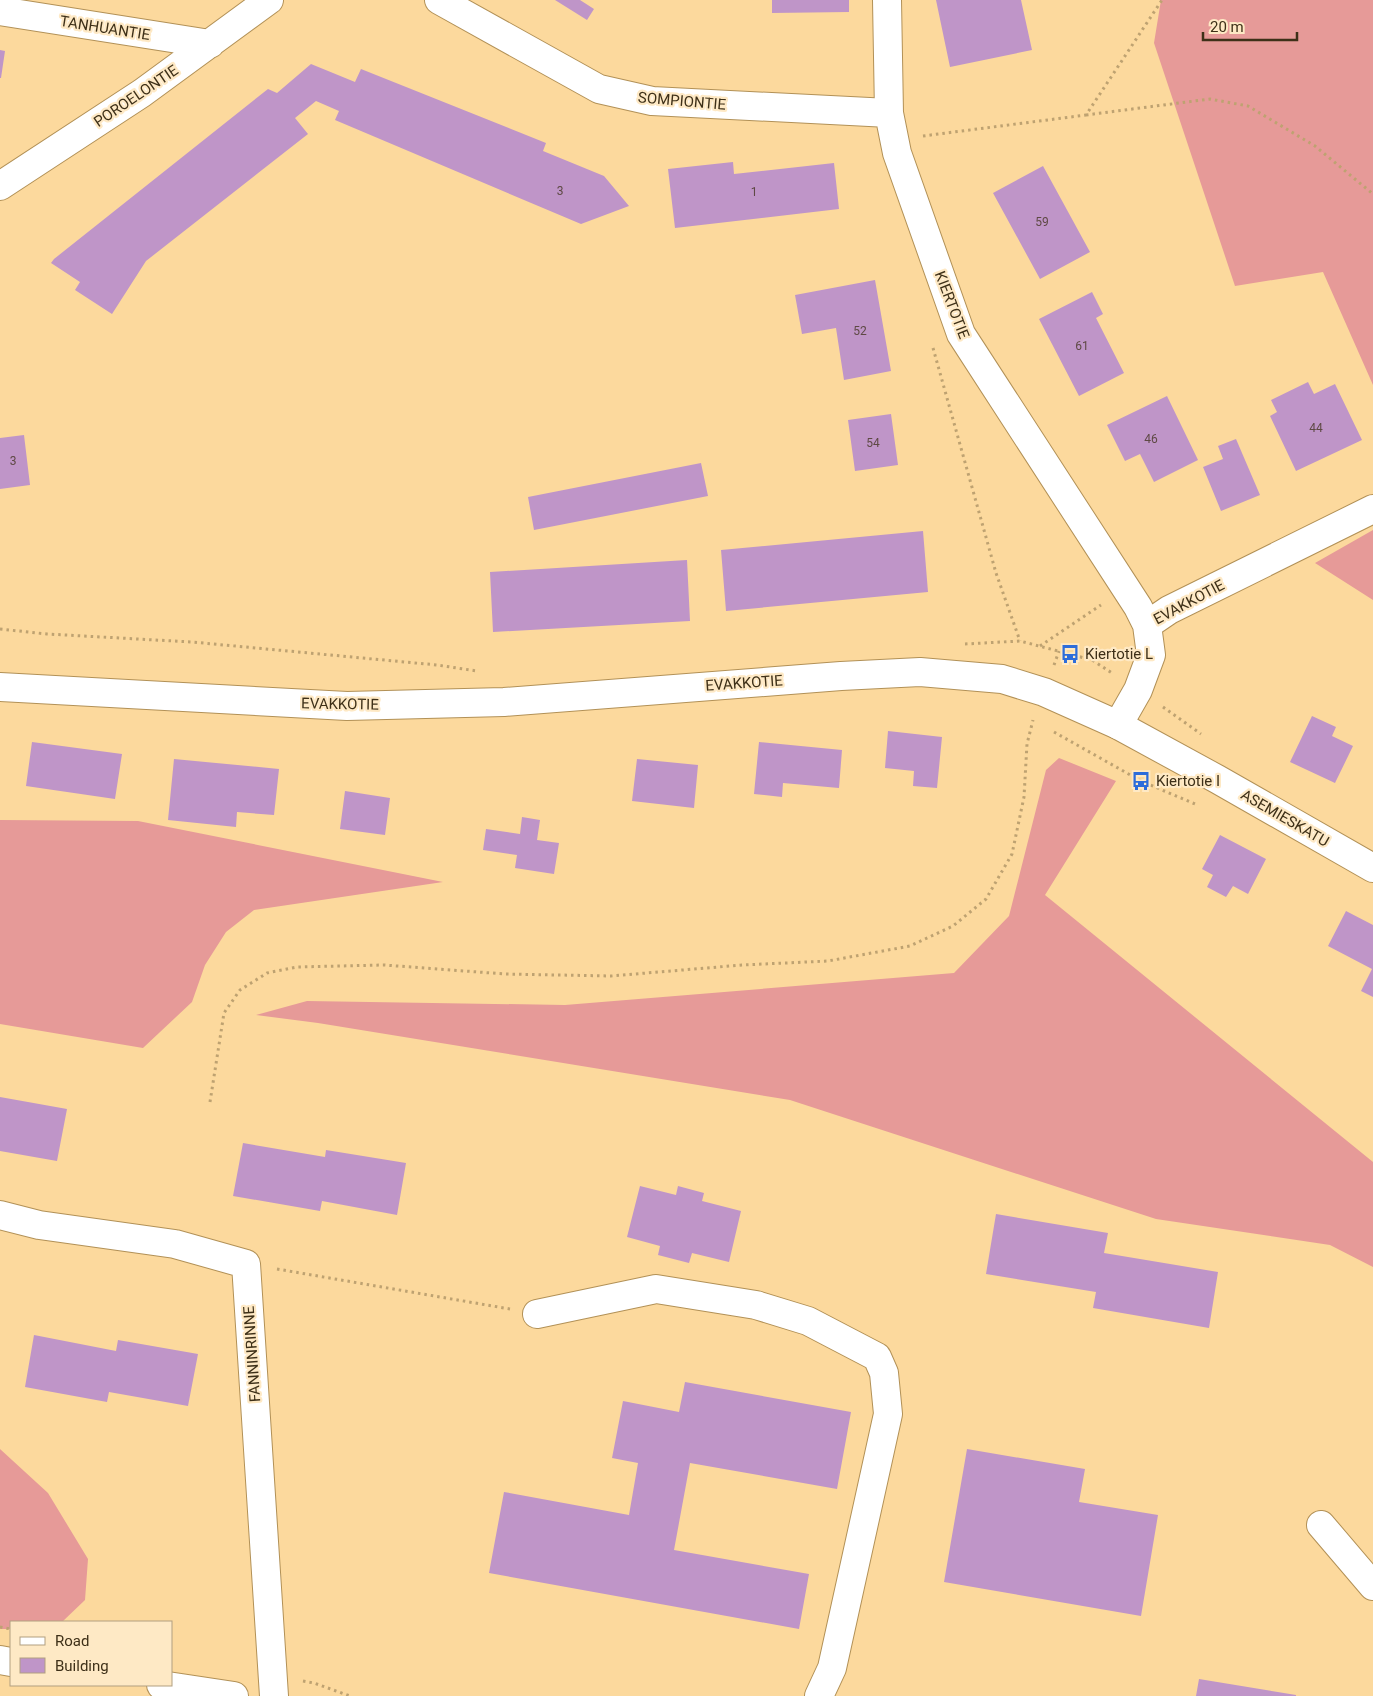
<svg xmlns="http://www.w3.org/2000/svg" width="1373" height="1696" font-family="Roboto,sans-serif">
<style>
.forest{fill:#e69a98}
.building{fill:#bf95c8}
.lines{fill:none;stroke-linecap:round;stroke-linejoin:round}
.minor-casing{stroke:#b29157;stroke-width:30}
.tertiary-casing{stroke:#b29157;stroke-width:30}
.path{stroke:#bea271;stroke-width:3;stroke-dasharray:2.5 4;stroke-linecap:butt}
.minor{stroke:#fff;stroke-width:28}
.tertiary{stroke:#fff;stroke-width:28}
.labels{text-anchor:middle;dominant-baseline:central;stroke-width:4.5;stroke-linejoin:round;paint-order:stroke}
.number-label{font-size:12px;fill:#5e4944}
.street-label{font-size:15px;fill:#3e3018;stroke:#fee9c5}
.poi-label{font-size:15px;fill:#3e3018;stroke:#fee9c5;text-anchor:start}
</style>
<rect width="100%" height="100%" fill="#fcd99d"/>
<path class="forest" d="M1161,0H1373V385L1323,272L1235,286L1154,43Z
M1373,530V600L1315,563Z
M1059,758L1116,781L1045,895L1373,1162V1267L1330,1245L1156,1219L790,1100L318,1023L256,1015L307,1001L565,1005L954,973L1009,916L1046,770Z
M0,820L138,821L443,882L254,910L226,932L205,965L192,1002L143,1048L0,1024Z
M0,1449L48,1493L88,1559L85,1600L62,1622H11V1629H0Z"/>
<path class="building" d="M555,0H580L594,9L587,20Z
M772,0H849V12L772,13Z
M936,0H1021L1032,50L950,67Z
M0,50L5,51L1,78H0Z
M311,64L355,82L361,69L546,143L543,151L604,176L629,206L581,224L335,120L339,111L316,101L295,118L308,134L146,261L112,314L75,290L80,282L51,263L54,259L268,89L277,93Z
M733,162L734,174L834,163L839,209L675,228L668,169Z
M1043,166L1090,252L1040,279L993,193Z
M875,280L891,371L844,380L836,328L802,334L795,295Z
M1092,292L1103,314L1096,318L1124,373L1079,396L1039,319Z
M1308,382L1314,394L1335,384L1362,440L1296,471L1270,416L1277,412L1271,400Z
M1167,396L1198,460L1154,482L1140,454L1125,461L1107,425Z
M891,414L898,465L855,471L848,420Z
M24,435L30,485L0,489V438Z
M1236,439L1260,495L1221,511L1203,467L1223,459L1218,446Z
M701,463L708,496L534,530L528,497Z
M923,531L928,592L726,611L721,550Z
M687,560L690,621L493,632L490,572Z
M1312,716L1336,727L1332,736L1353,746L1335,783L1290,762Z
M888,731L942,737L937,788L913,786L914,771L885,768Z
M32,742L122,754L115,799L26,786Z
M759,742L842,750L839,788L783,783L782,797L754,794Z
M174,759L279,769L274,815L237,812L236,827L168,820Z
M637,759L698,765L694,808L632,801Z
M345,791L390,798L385,835L340,829Z
M522,817L540,820L537,840L559,843L554,874L515,868L517,855L483,850L486,829L520,834Z
M1220,835L1266,859L1248,894L1233,886L1226,897L1207,887L1213,875L1202,869Z
M1346,911L1373,925V997L1361,991L1372,969L1328,946Z
M0,1097L67,1109L57,1161L0,1151Z
M243,1143L325,1157L326,1150L406,1163L397,1215L322,1201L320,1211L233,1196Z
M640,1186L676,1195L678,1186L704,1193L702,1201L741,1211L729,1262L692,1253L689,1263L658,1255L660,1246L627,1237Z
M996,1214L1108,1233L1104,1253L1218,1272L1209,1328L1093,1308L1096,1292L986,1274Z
M34,1335L116,1351L118,1340L198,1354L188,1406L109,1392L107,1402L25,1387Z
M685,1382L851,1412L837,1489L690,1463L674,1550L809,1574L799,1629L489,1573L504,1492L629,1515L638,1463L612,1458L623,1401L679,1412Z
M967,1449L1085,1469L1079,1502L1158,1515L1141,1616L944,1582Z
M1199,1679L1296,1695V1696H1196Z"/>
<g class="lines">
<g class="minor-casing">
<path id="minor" d="M439,0L599,89L652,101L889,113
M887,0L889,113L897,153L961,334L1138,607L1147,625
M0,11L210,44
M0,186L142,93L269,0
M1118,725L1138,690L1151,655L1147,625L1169,610L1373,509
M0,1215L39,1225L175,1244L246,1264L274,1696
M537,1314L656,1289L756,1305L808,1321L877,1357L884,1373L888,1414L832,1668L819,1696
M1321,1525L1373,1586
M0,1660L11,1662
M161,1685L234,1696"/>
</g>
<g class="tertiary-casing">
<path id="tertiary" d="M0,687L347,706L504,702L841,676L920,672L1002,679L1044,692L1118,725L1217,779L1373,868"/>
</g>
<path class="path" d="M1086,115L1210,99L1248,106L1315,146L1373,194
M923,136L1086,115L1162,0
M933,348L996,573L1020,641
M0,629L47,634L192,642L437,665L477,671
M965,644L1020,641L1092,660L1112,673
M1040,646L1101,605
M1054,665L1059,651
M1163,707L1201,734
M1054,732L1141,781L1195,804
M210,1102L224,1013L240,990L267,973L297,967L384,965L505,974L611,976L742,965L828,961L910,946L953,926L986,899L1012,854L1024,797L1027,744L1033,720
M277,1269L510,1309
M0,1627L11,1629
M303,1681L314,1683L350,1696"/>
<use href="#minor" class="minor"/>
<use href="#tertiary" class="tertiary"/>
</g>
<defs>
<g id="bus-bare" transform="scale(1.5)"><path d="M-5-6H5V4H4V6H2V4H-2V6H-4V4H-5ZM-3.5-4V0h7V-4ZM-3.5 1.2v1.5H-2V1.2ZM2 1.2v1.5H3.5V1.2Z" fill="#2d6dda" stroke="#fee9c5" stroke-width="2.5" paint-order="stroke"/></g>
</defs>
<g fill-rule="evenodd">
<use href="#bus-bare" x="1070" y="654"/>
<use href="#bus-bare" x="1141" y="781"/>
</g>
<g class="labels">
<g class="number-label">
<text x="560" y="191">3</text>
<text x="754" y="192">1</text>
<text x="1042" y="222">59</text>
<text x="860" y="331">52</text>
<text x="1082" y="346">61</text>
<text x="1316" y="428">44</text>
<text x="1151" y="439">46</text>
<text x="873" y="443">54</text>
<text x="13" y="461">3</text>
</g>
<g class="street-label">
<text transform="translate(105 28) rotate(9)">TANHUANTIE</text>
<text transform="translate(136 96) rotate(-34)">POROELONTIE</text>
<text transform="translate(682 101) rotate(5)">SOMPIONTIE</text>
<text transform="translate(952 305) rotate(69)">KIERTOTIE</text>
<text transform="translate(1189 602) rotate(-28)">EVAKKOTIE</text>
<text transform="translate(744 683) rotate(-4)">EVAKKOTIE</text>
<text transform="translate(340 704) rotate(1)">EVAKKOTIE</text>
<text transform="translate(1285 818) rotate(30)">ASEMIESKATU</text>
<text transform="translate(252 1354) rotate(-94)">FANNINRINNE</text>
</g>
<g class="poi-label">
<text x="1085" y="654">Kiertotie L</text>
<text x="1156" y="781">Kiertotie I</text>
</g>
</g>
<rect x="10" y="1621" width="162" height="65" fill="#fee9c5" stroke="#b19f80"/>
<rect x="20" y="1637" width="25" height="8" fill="#ffffff" stroke="#b19f80"/>
<text x="55" y="1646" font-size="15" fill="#3e3018">Road</text>
<rect x="20" y="1658" width="25" height="15" fill="#bf95c8" stroke="#b19f80"/>
<text x="55" y="1671" font-size="15" fill="#3e3018">Building</text>
<path d="M1203 32v8h94v-8" fill="none" stroke="#3e3018" stroke-width="2.5"/>
<text x="1210" y="32" font-size="15" fill="#3e3018" stroke="#fee9c5" stroke-width="4" paint-order="stroke">20 m</text>
</svg>
